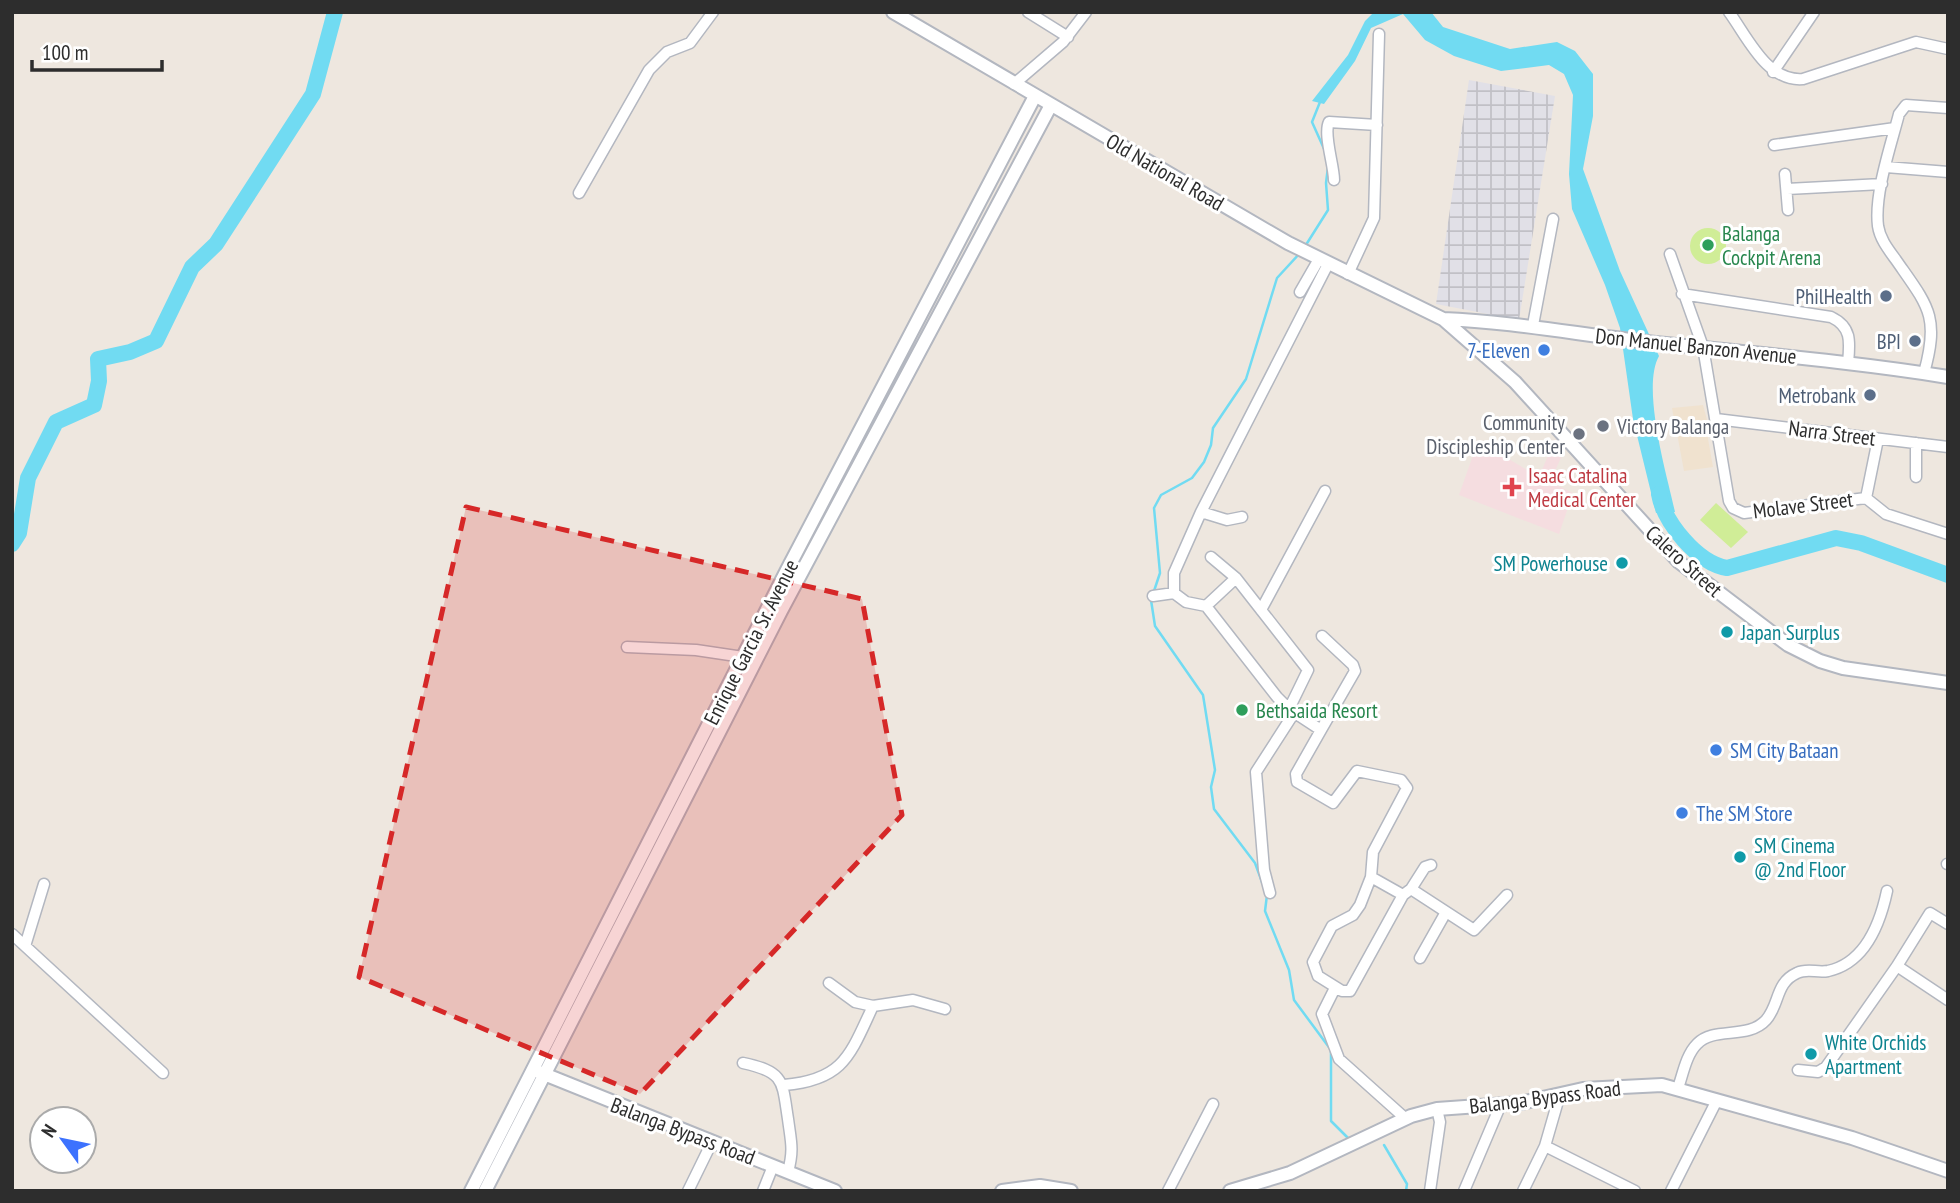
<svg xmlns="http://www.w3.org/2000/svg" width="1960" height="1203" font-family="'PT Sans Narrow',sans-serif">
<style>
.industrial{fill:url(#industrial-grid)}
.education{fill:#f0e2cf}
.medical{fill:#f5dde0}
.pitch{fill:#d0ed97}
.water{fill:#71dbf2}
.lines{fill:none;stroke-linecap:round;stroke-linejoin:round}
.stream{stroke:#71dbf2;stroke-width:2.5}
.river{stroke:#71dbf2;stroke-width:16}
.street-casing{stroke:#b3b7c0;stroke-width:13}
.secondary-casing{stroke:#b3b7c0;stroke-width:16}
.street{stroke:#fff;stroke-width:10}
.secondary{stroke:#fff;stroke-width:12}
.marked{fill:#d62828;fill-opacity:0.2;stroke:#d62828;stroke-width:5;stroke-dasharray:14 9;stroke-linejoin:round}
.leisure-dot{fill:#2e9e5b;stroke:#fff;stroke-width:2.5}
.service-dot{fill:#5c6f8a;stroke:#fff;stroke-width:2.5}
.shop-dot{fill:#3f7fe0;stroke:#fff;stroke-width:2.5}
.worship-dot{fill:#6b7280;stroke:#fff;stroke-width:2.5}
.health-dot{fill:#e0444e;stroke:#fff;stroke-width:2.5}
.culture-dot{fill:#0f9aa8;stroke:#fff;stroke-width:2.5}
.labels{text-anchor:middle;dominant-baseline:central;stroke-width:6;stroke-linejoin:round;paint-order:stroke}
.street-label{font-size:21px;fill:#2d2d2d;stroke:#fff}
.leisure-label{font-size:21px;fill:#27864d;stroke:#fff;text-anchor:start}
.service-label{font-size:21px;fill:#4e5e75;stroke:#fff;text-anchor:end}
.shop-label{font-size:21px;fill:#366cbe;stroke:#fff;text-anchor:start}
.worship-label{font-size:21px;fill:#5b616d;stroke:#fff;text-anchor:end}
.health-label{font-size:21px;fill:#be3a42;stroke:#fff;text-anchor:start}
.culture-label{font-size:21px;fill:#0d838f;stroke:#fff;text-anchor:start}
</style>
<defs>
<pattern id="industrial-grid" width="8" height="8" patternUnits="userSpaceOnUse" patternTransform="scale(1.75)"><rect width="8" height="8" fill="#e1e0e7"/><path d="M0 4h8M4 0v8" fill="none" stroke="#c1c0c6"/></pattern>
</defs>
<rect width="100%" height="100%" fill="#eee7df"/>
<path class="industrial" d="M1469,80L1555,96L1519,320L1436,304Z"/>
<path class="education" d="M1703,405L1707,420L1675,425L1672,408Z
M1696,425L1699,435L1707,433L1713,467L1684,471L1676,428Z"/>
<path class="medical" d="M1555,439L1564,451L1550,482L1573,493L1559,534L1459,495L1478,441L1539,477Z"/>
<path class="pitch" d="M1690 246a18 18 0 1 1 36 0a18 18 0 1 1-36 0Z
M1716,503L1748,532L1731,548L1700,520Z"/>
<path class="water" d="M1374,12H1431L1443,27L1510,49L1557,42L1575,51L1593,74V116L1583,169L1620,271L1659,356C1641,388 1667,475 1675,512L1656,513L1633,419L1620,328L1605,285L1572,209L1569,174L1573,95L1564,74L1549,65L1501,71L1454,56L1425,40L1403,14L1371,28L1355,61L1324,104L1312,101L1348,55L1365,21Z"/>
<g class="lines">
<path class="stream" d="M1320,102L1312,122L1325,151
M1304,248L1328,210L1326,183L1328,167
M1153,594L1160,573L1154,508L1161,495L1192,478L1204,462L1211,445L1213,428L1246,379L1277,278L1300,253
M1151,600L1155,626L1203,695L1215,770L1211,787L1214,809L1255,863L1262,882
M1267,895L1265,911L1289,970L1294,1000L1331,1050V1121L1349,1139
M1384,1145L1407,1184L1406,1191"/>
<path class="river" d="M1659,494C1664,522 1697,563 1727,568L1836,538L1861,543L1948,575
M12,544L19,533L28,478L56,422L94,405L99,381L98,359L130,352L156,341L192,267L216,244L313,94L335,12"/>
<g class="street-casing">
<path id="street" d="M1028,12L1068,37
M1729,12C1748,38 1767,82 1803,79L1916,42L1948,49
M1773,72L1814,12
M1014,84L1063,42L1086,12
M1774,145L1895,128
M1886,167L1948,172
M1785,174L1788,210
M1334,180C1334,165 1323,134 1329,122L1377,125
M1787,189L1882,184
M579,193L649,70L667,52L690,43L713,12
M1670,254L1703,347L1729,501L1733,508L1744,513L1866,498
M1348,274L1374,218L1379,34
M1300,292L1319,259
M1682,294L1831,317C1852,327 1850,342 1848,363
M1533,325L1553,219
M1924,373C1940,316 1928,306 1896,260C1888,249 1880,239 1878,226C1874,194 1891,145 1899,114L1906,105L1948,108
M1716,419L1948,447
M1916,443V477
M1866,498L1886,514L1948,534
M1866,498L1878,439
M1201,512L1227,520L1242,517
M1211,557L1236,578L1308,670L1289,709
M1153,596L1174,593
M1206,606L1277,697L1289,709L1321,730L1296,774L1297,782L1333,803L1357,771L1401,780L1407,788L1373,852L1371,877L1360,905L1353,915L1332,926L1313,962L1318,976L1342,991H1350L1403,895L1411,889L1474,930L1507,895
M1206,606L1186,602L1174,593V573L1201,512L1328,264
M1206,606L1236,578
M1261,610L1325,491
M627,647L696,650L743,657
M1321,730L1355,671L1353,665L1322,636
M1947,864H1948
M1371,877L1403,895
M1411,889L1425,867L1431,865
M1270,893L1264,870L1256,772L1294,713
M12,934L163,1073
M25,946L44,884
M1420,958L1446,912
M1897,966L1948,1000
M1335,988L1322,1014L1339,1059L1406,1119
M873,1006L913,1000L945,1009
M743,1063C785,1072 782,1081 788,1119C791,1142 794,1149 788,1172
M1798,1070L1818,1072L1826,1067L1897,966L1930,913L1948,924
M784,1085C844,1080 850,1055 873,1006L855,1002L829,983
M1678,1088C1683,1074 1686,1055 1697,1044C1714,1026 1748,1040 1766,1020C1780,1004 1775,983 1797,973C1807,968 1817,973 1828,971C1865,963 1880,924 1887,891
M1545,1146L1635,1191
M688,1191L712,1142
M763,1191L773,1166
M1168,1191L1213,1104
M1430,1191L1440,1122L1437,1109
M1464,1191L1501,1104
M1523,1191L1545,1146L1560,1094
M1671,1191L1716,1102"/>
</g>
<g class="secondary-casing">
<path id="secondary" d="M893,12L1288,243L1443,319L1515,382L1679,562L1788,645L1820,661L1843,668L1948,683
M1443,319C1519,322 1591,337 1666,344C1760,354 1854,362 1948,377
M539,1072L835,1191
M471,1191L787,570L1035,96
M485,1191L781,611L1051,105
M1002,1191L1040,1186L1071,1191
M1230,1191L1290,1173L1411,1116L1437,1109L1521,1103L1583,1089L1662,1085L1852,1138L1948,1171"/>
</g>
<use href="#street" class="street"/>
<use href="#secondary" class="secondary"/>
</g>
<path class="marked" d="M466,507L862,599L902,815L640,1094L359,977Z"/>
<g class="leisure-dot">
<circle cx="1708" cy="245" r="7"/>
<circle cx="1242" cy="710" r="7"/>
</g>
<g class="service-dot">
<circle cx="1886" cy="296" r="7"/>
<circle cx="1915" cy="341" r="7"/>
<circle cx="1870" cy="395" r="7"/>
</g>
<g class="shop-dot">
<circle cx="1544" cy="350" r="7"/>
<circle cx="1716" cy="750" r="7"/>
<circle cx="1682" cy="813" r="7"/>
</g>
<g class="worship-dot">
<circle cx="1603" cy="426" r="7"/>
<circle cx="1579" cy="434" r="7"/>
</g>
<path class="health-dot" d="M1508.5 476.5h7v7h7v7h-7v7h-7v-7h-7v-7h7z"/>
<g class="culture-dot">
<circle cx="1622" cy="563" r="7"/>
<circle cx="1727" cy="632" r="7"/>
<circle cx="1740" cy="857" r="7"/>
<circle cx="1811" cy="1054" r="7"/>
</g>
<g class="labels">
<g class="street-label">
<text transform="translate(1165 172) rotate(30)">Old National Road</text>
<text transform="translate(1696 346) rotate(6)">Don Manuel Banzon Avenue</text>
<text transform="translate(1832 433) rotate(7)">Narra Street</text>
<text transform="translate(1803 505) rotate(-7)">Molave Street</text>
<text transform="translate(1684 561) rotate(42)">Calero Street</text>
<text transform="translate(751 642) rotate(-63)">Enrique Garcia Sr. Avenue</text>
<text transform="translate(1545 1097) rotate(-7)">Balanga Bypass Road</text>
<text transform="translate(683 1131) rotate(21)">Balanga Bypass Road</text>
</g>
<g class="leisure-label">
<text x="1722" y="233">Balanga<tspan x="1722" dy="24">Cockpit Arena</tspan></text>
<text x="1256" y="710">Bethsaida Resort</text>
</g>
<g class="service-label">
<text x="1872" y="296">PhilHealth</text>
<text x="1901" y="341">BPI</text>
<text x="1856" y="395">Metrobank</text>
</g>
<g class="shop-label">
<text x="1530" y="350" text-anchor="end">7-Eleven</text>
<text x="1730" y="750">SM City Bataan</text>
<text x="1696" y="813">The SM Store</text>
</g>
<g class="worship-label">
<text x="1565" y="422">Community<tspan x="1565" dy="24">Discipleship Center</tspan></text>
<text x="1617" y="426" text-anchor="start">Victory Balanga</text>
</g>
<g class="health-label">
<text x="1528" y="475">Isaac Catalina<tspan x="1528" dy="24">Medical Center</tspan></text>
</g>
<g class="culture-label">
<text x="1608" y="563" text-anchor="end">SM Powerhouse</text>
<text x="1741" y="632">Japan Surplus</text>
<text x="1754" y="845">SM Cinema<tspan x="1754" dy="24">@ 2nd Floor</tspan></text>
<text x="1825" y="1042">White Orchids<tspan x="1825" dy="24">Apartment</tspan></text>
</g>
</g>
<rect width="1960" height="1203" fill="none" stroke="#2d2d2d" stroke-width="28"/>
<g transform="translate(63 1140) rotate(303)"><circle r="33" fill="#ffffff" stroke="#ababab" stroke-width="2"/>
<path d="M0-5L12 26L0 18L-12 26Z" fill="#3d72fe"/>
<text y="-10" font-size="19" font-weight="bold" text-anchor="middle" fill="#2d2d2d">N</text>
</g>
<path d="M32 60v10h130v-10" fill="none" stroke="#2d2d2d" stroke-width="3.5"/>
<text x="42" y="60" font-size="21" fill="#2d2d2d" stroke="#ffffff" stroke-width="5" paint-order="stroke">100 m</text>
</svg>
